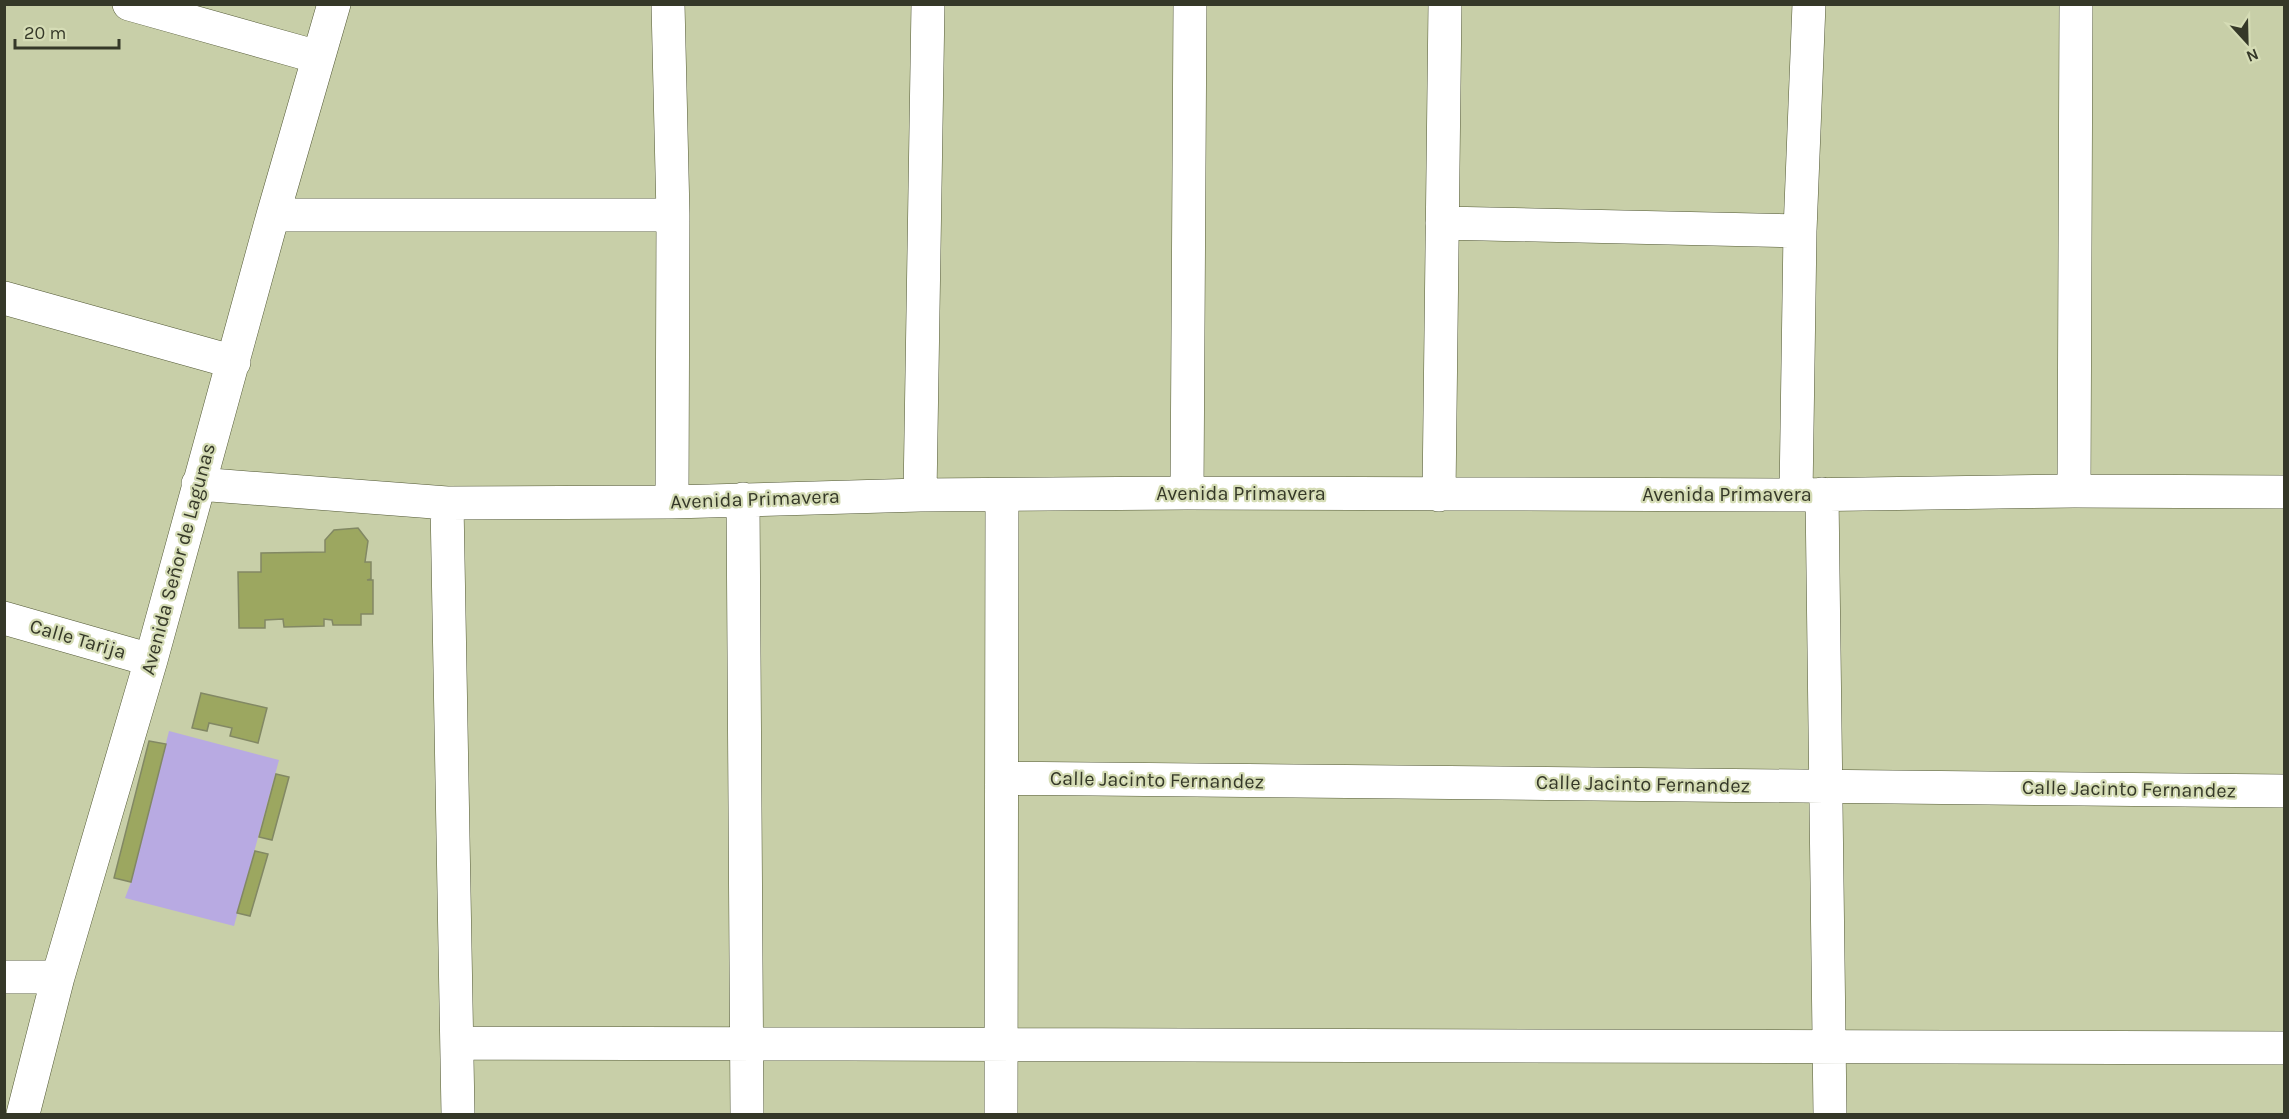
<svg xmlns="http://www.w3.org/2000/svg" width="2289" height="1119" font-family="Karla,sans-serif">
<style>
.green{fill:#b8aae2}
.building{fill:#9ca760;stroke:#828864;stroke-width:1.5}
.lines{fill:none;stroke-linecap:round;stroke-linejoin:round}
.minor-casing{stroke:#525835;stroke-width:34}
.minor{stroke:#fff;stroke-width:33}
.labels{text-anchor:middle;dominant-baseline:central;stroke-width:4.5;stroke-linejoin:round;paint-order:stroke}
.street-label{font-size:20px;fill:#353828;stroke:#d5dcb5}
</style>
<rect width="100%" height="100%" fill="#c8cfa8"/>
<path class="green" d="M169,731L279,760L234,926L125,898L131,882Z"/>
<path class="building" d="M358,528L368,541L365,562H371V579L367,580H373V614H361V625H333L332,620L324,619V626L284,627L283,619L265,620V628H239L238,572H261V553L325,552V540L334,530Z
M201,693L267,708L258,743L230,736L232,728L209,723L207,731L192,728Z
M149,741L166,744L131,882L114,878Z
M276,774L289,777L272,840L259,837Z
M255,851L268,854L250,916L237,913Z"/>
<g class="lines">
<g class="minor-casing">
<path id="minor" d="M129,4L318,57
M668,4L673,215L672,502
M273,215H673
M1442,223L1800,231
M4,298L234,362
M198,484L447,503L672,502L920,495L1187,493L1796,495L2074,491L2284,492
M2074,491L2076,4
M1187,493L1190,4
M1822,494L1830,1114
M920,495L928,4
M1439,495L1445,4
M1796,495L1800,231L1809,4
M743,499L747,1114
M447,503L458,1114
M4,618L151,660
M1002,778L2284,791
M4,977H58
M457,1043L2284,1048
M23,1114L58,977L151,660L273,215L334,4
M1001,1114L1002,495"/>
</g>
<use href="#minor" class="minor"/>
</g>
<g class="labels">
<g class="street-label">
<text x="1241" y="493">Avenida Primavera</text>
<text x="1727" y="494">Avenida Primavera</text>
<text transform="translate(755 499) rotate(-2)">Avenida Primavera</text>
<text transform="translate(178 559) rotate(-75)">Avenida Señor de Lagunas</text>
<text transform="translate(78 639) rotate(16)">Calle Tarija</text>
<text transform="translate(1157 780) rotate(1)">Calle Jacinto Fernandez</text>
<text transform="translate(1643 784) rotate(1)">Calle Jacinto Fernandez</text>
<text transform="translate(2129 789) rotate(1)">Calle Jacinto Fernandez</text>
</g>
</g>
<rect width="2289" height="1119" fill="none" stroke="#353828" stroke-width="12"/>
<g transform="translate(2247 42) rotate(158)" stroke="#d5dcb5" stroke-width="4.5" paint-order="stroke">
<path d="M0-4.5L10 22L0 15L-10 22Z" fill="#353828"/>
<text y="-9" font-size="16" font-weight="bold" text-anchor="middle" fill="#353828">N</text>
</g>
<path d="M15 39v9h104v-9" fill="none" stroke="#353828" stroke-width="3"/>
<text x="24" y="39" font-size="18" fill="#353828" stroke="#d5dcb5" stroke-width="4.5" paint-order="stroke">20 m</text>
</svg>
